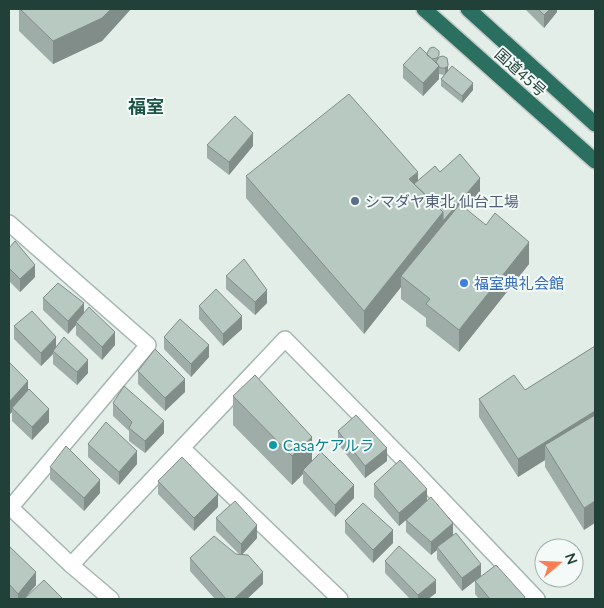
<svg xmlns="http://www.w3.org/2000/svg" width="604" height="608" font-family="Lato,'Noto Sans JP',sans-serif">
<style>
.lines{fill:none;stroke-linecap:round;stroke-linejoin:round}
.street-casing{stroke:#a5b6b0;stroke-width:18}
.highway-casing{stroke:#c1cac7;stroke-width:18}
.street{stroke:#fff;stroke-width:15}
.highway{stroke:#2b6f61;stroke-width:15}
.wall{fill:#9eada7}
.shaded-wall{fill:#818d88}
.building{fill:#b8c9c2;stroke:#818d88}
.service-dot{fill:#5c6f8a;stroke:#f4faf7;stroke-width:2}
.shop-dot{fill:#3f7fe0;stroke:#f4faf7;stroke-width:2}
.culture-dot{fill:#0f9aa8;stroke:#f4faf7;stroke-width:2}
.labels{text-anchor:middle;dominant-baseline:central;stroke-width:4;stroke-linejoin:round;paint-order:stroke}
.street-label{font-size:15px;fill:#214038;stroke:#f4faf7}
.service-label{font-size:15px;fill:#4e5e75;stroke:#f4faf7;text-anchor:start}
.shop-label{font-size:15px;fill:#366cbe;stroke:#f4faf7;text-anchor:start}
.culture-label{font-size:15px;fill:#0d838f;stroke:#f4faf7;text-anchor:start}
.quarter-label{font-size:18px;font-weight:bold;fill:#1c5447;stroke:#f4faf7}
</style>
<rect width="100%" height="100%" fill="#e3eee9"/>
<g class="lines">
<g class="street-casing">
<path id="street" d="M9,223L148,345L10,508
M182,448L340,599
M9,506L71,565L111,599
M71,565L285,339L409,465L537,599"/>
</g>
<g class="highway-casing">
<path id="highway" d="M424,9L595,161
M468,9L595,124"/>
</g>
<use href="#street" class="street"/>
<use href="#highway" class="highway"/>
</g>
<path class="wall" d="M19,9H131L102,41L53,64L19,31Z
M525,9H557V12L544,28Z
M427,54L439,57L448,70L473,90L462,103L441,86V79L444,75L439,74V79L423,96L403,78V65Z
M207,145L253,146L229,175L207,158Z
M440,172L480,191L465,208L529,264L459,352L426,326V318L401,299V287L364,334L246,198V176L418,181Z
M9,248L35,277L20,292L9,281Z
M226,276L267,303L255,315L226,289Z
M43,298L84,313L115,345L102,360L76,335V325L68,334L43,310Z
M199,306L242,329L223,346L199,319Z
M14,326L56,347L88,373L77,385L53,364V354L41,366L14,339Z
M164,337L209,357L191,377L164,349Z
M595,346L584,530L545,467V460L518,477L479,417V399L525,390Z
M9,365L28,390L49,422L32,440L12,421V412L10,414L9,412Z
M138,371L185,392L165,411L138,384Z
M233,396L312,461L354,498L335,517L303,483V474L292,485L233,425Z
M113,403L164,433L145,453L129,441V431L113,416Z
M338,431L387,461L365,478L338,444Z
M88,444L137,464L119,485L88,457Z
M50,467L100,493L84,511L50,479Z
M158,481L218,507L194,531L158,494Z
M374,484L427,501L453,535L481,576L462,591L437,559V550L431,555L406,532V520L399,526L374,497Z
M216,518L257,538L242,554L263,584L247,599H215L190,571V558L239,554L216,531Z
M345,521L393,543L373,563L345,533Z
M9,549L36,585L24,599H63H11L9,596Z
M385,561L436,593L428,599H410L385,573Z
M475,581L525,599H479L475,594Z"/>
<path class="shaded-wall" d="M111,9H131L102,41L53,64V41Z
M550,9H557V12L544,28V15Z
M448,64V70L445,75V68Z
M439,66V79L423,96V83Z
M473,83V90L462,103V96Z
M253,133V146L229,175V162Z
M418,172V195L409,179Z
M480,178V191L443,234L401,276V287L364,334V311L443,212Z
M529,242V264L459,352V330Z
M35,265V277L20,292V279Z
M267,290V303L255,315V302Z
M84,303V316L76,322V325L68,334V321Z
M242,316V329L223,346V334Z
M115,332V345L102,360V347Z
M56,337V350L53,351V354L41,366V353Z
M209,345V357L191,377V364Z
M88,360V373L77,385V372Z
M185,379V392L165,411V398Z
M28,381V394L12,408V412L10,414V401Z
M49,409V422L32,440V427Z
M595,411V429L545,445V460L518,477V459Z
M164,421V433L145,453V441Z
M312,437V465L303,470V474L292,485V456Z
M387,448V461L365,478V466Z
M137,451V464L119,485V472Z
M100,480V493L84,511V498Z
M354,485V498L335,517V505Z
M427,489V502L399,526V513Z
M218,494V507L194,531V518Z
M595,501V523L584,530V508Z
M453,523V535L437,547V550L431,555V542Z
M257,525V538L241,556V544Z
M393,530V543L373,563V550Z
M481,564V576L462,591V578Z
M36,572V585L24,599H18V594Z
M263,572V584L247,599H234Z
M436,580V593L428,599H418V595Z"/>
<path class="building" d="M20,9H111L102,18L53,41Z
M538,9H550L544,15Z
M420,47L439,66L423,83L403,65Z
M434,47L439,51V55L437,58L432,59L427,55V53L430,48Z
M443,56L447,58L448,64V66L445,68H441L439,67V66L436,62L439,57Z
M452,66L473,83L462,96L441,79Z
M349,94L418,172L409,179L443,212L364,311L246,176Z
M235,116L253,133L229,162L207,145Z
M460,154L480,178L443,221V212L414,184L435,166L440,172Z
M460,204L486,225L495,213L529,242L459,330L426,304L430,299L401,276Z
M15,241L35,265L20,279L9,268V248Z
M244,259L267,290L255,302L226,276Z
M58,283L84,303L68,321L43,298Z
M216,289L242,316L223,334L199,306Z
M89,307L115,332L102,347L76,322Z
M32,311L56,337L41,353L14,326Z
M180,319L209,345L191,364L164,337Z
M64,337L88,360L77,372L53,351Z
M595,346V411L518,459L479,399L514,375L525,390Z
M155,349L185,379L165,398L138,371Z
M10,363L28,381L10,401L9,400V365Z
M255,375L312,437L292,456L233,396Z
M124,386L164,421L145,441L129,428L132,422L113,403Z
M29,389L49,409L32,427L12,408Z
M356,415L387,448L365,466L338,431Z
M595,415V501L584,508L545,445Z
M106,422L137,451L119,472L88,444Z
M66,446L100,480L84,498L50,467Z
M321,452L354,485L335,505L303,470Z
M182,457L218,494L194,518L158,481Z
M400,460L427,489L399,513L374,484Z
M431,497L453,523L431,542L406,520Z
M235,501L257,525L241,544L216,518Z
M363,503L393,530L373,550L345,521Z
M456,533L481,564L462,578L437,547Z
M214,536L236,554L248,555L263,572L234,599H226L190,558Z
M399,546L436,580L418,595L385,561Z
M10,547L36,572L18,594L9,584V549Z
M496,565L525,597L523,599H490L475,581Z
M44,580L63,599H24Z"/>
<circle class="service-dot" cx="355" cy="201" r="5"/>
<circle class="shop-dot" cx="464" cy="283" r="5"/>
<circle class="culture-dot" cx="273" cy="445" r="5"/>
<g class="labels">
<g class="street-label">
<text transform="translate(521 72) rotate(42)">国道45号</text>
</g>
<g class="service-label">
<text x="365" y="201">シマダヤ東北 仙台工場</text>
</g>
<g class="shop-label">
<text x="474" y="283">福室典礼会館</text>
</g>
<g class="culture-label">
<text x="283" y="445">Casaケアルラ</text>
</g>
<g class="quarter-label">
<text x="146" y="106">福室</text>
</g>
</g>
<rect width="604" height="608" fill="none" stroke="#214038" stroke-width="20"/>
<g transform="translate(559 563) rotate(71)"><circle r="24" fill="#f4faf7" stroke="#a0b0ab"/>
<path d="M0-4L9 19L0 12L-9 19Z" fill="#fb7e54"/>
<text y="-8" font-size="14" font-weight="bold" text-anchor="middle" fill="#214038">N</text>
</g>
</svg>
